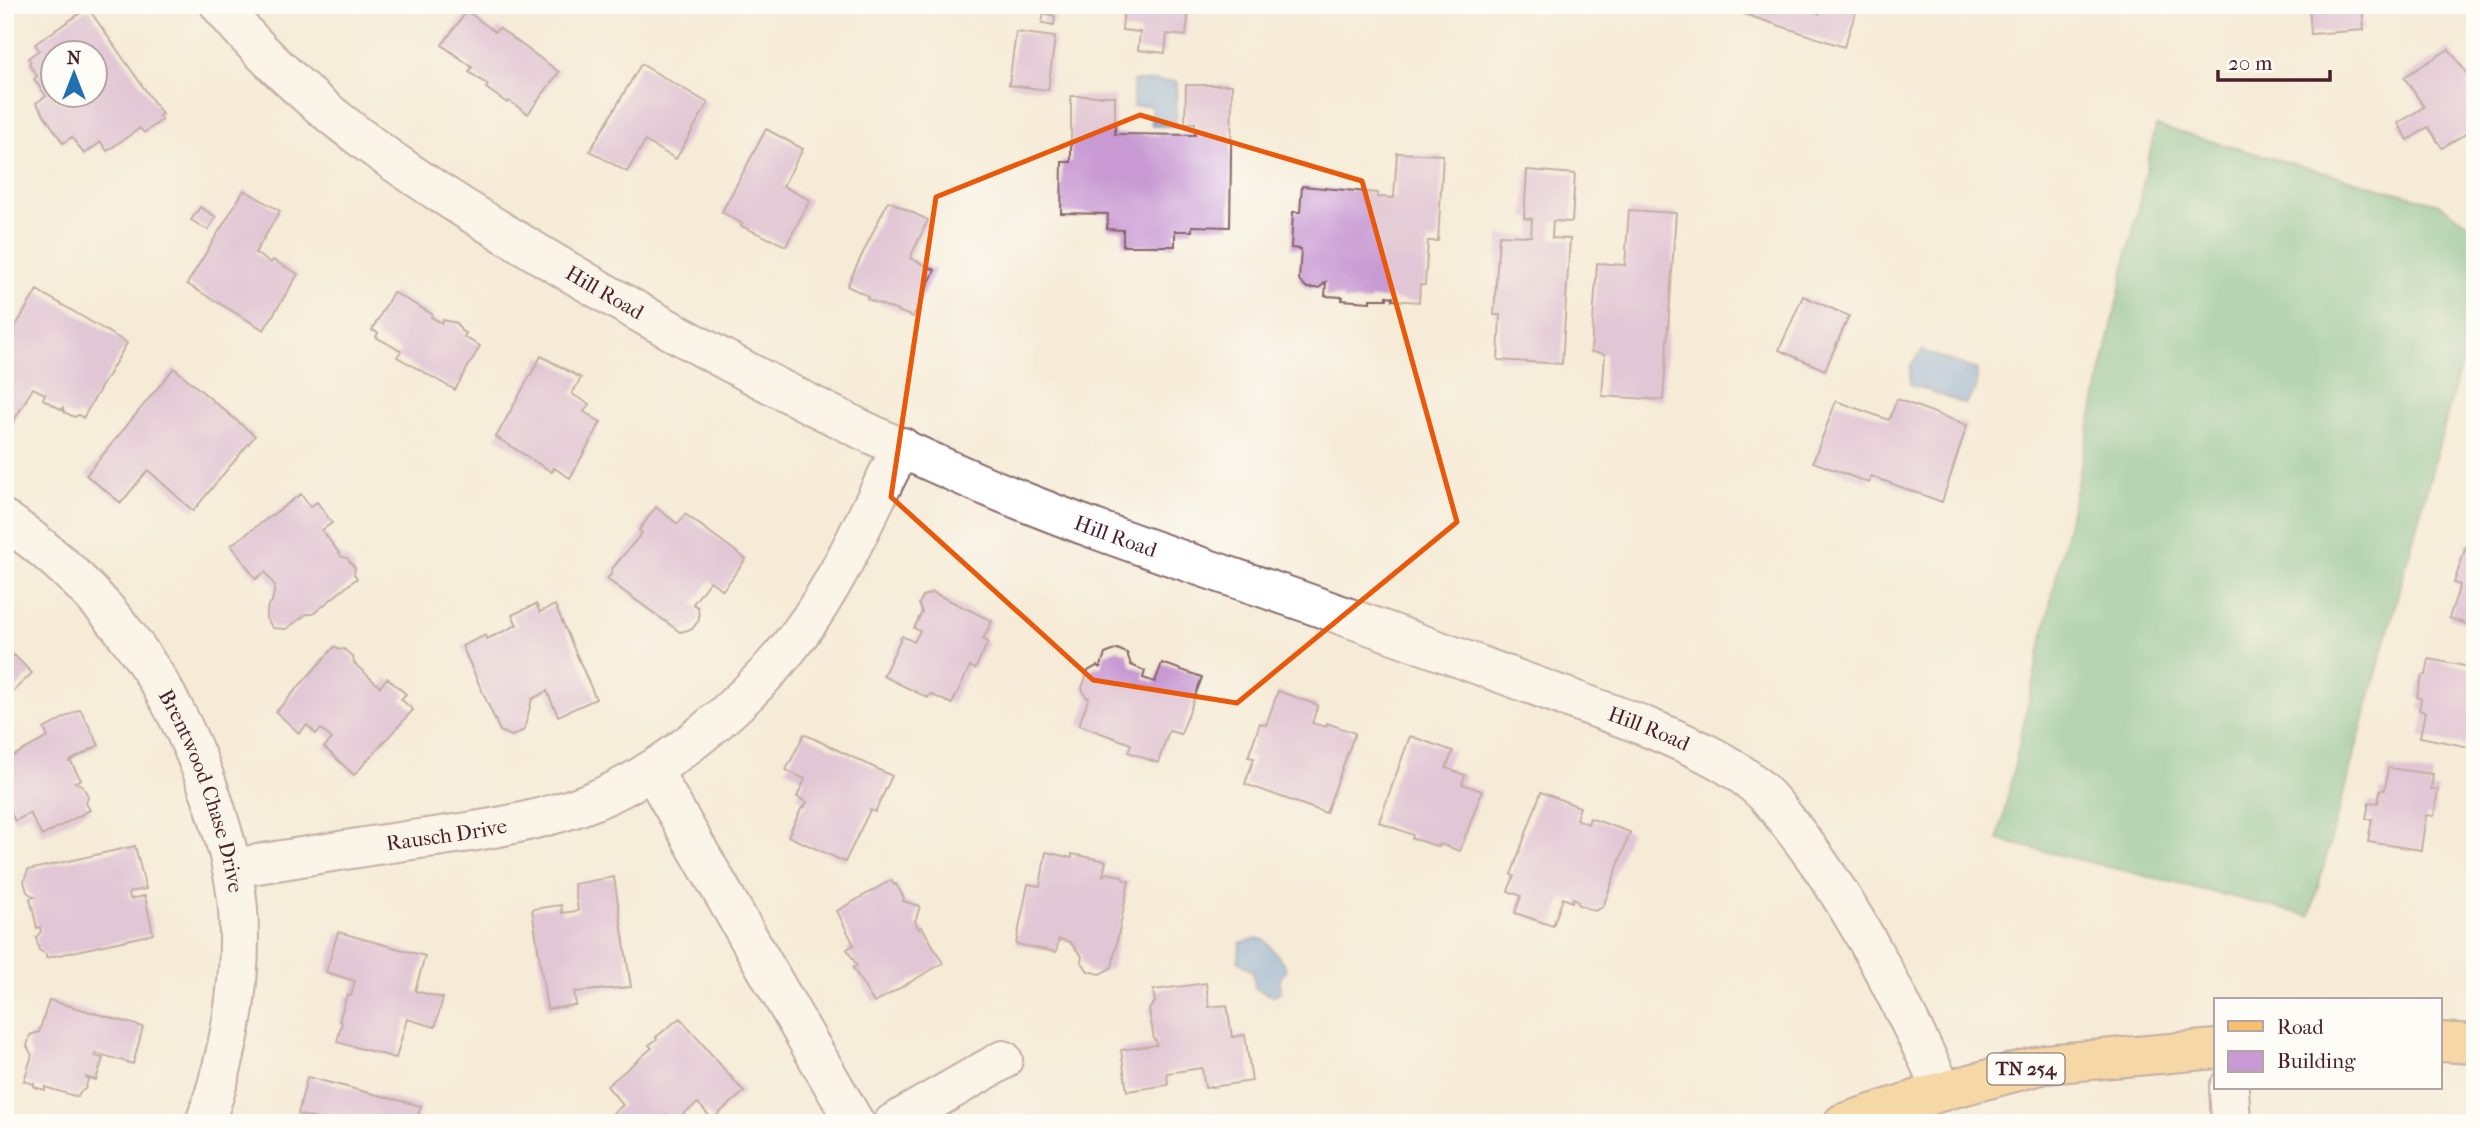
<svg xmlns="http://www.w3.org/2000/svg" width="2480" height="1128" font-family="'IM FELL French Canon',serif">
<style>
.forest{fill:#67b884;stroke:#586c58;stroke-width:2}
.water{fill:#6b9dd6;stroke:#5a5e80;stroke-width:2}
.building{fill:#c899d3;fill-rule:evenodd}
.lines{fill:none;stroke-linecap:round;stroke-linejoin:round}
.minor-casing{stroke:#866667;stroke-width:42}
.tertiary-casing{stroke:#866667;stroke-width:42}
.primary-casing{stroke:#866667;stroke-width:42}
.minor{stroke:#fff;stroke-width:38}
.tertiary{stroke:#fff;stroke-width:38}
.primary{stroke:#f7c06c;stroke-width:38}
.marked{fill:none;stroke:#e8590c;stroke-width:5;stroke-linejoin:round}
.labels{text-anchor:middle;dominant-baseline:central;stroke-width:5;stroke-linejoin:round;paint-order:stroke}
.shield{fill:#fdfcf7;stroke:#806168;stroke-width:2}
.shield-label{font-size:19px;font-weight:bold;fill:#4a1f2b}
.street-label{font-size:21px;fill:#4a1f2b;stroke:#fdfcf7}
</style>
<rect width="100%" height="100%" fill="#fdfcf7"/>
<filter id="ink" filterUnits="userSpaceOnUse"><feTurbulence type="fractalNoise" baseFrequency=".0143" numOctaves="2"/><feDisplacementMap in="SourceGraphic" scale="14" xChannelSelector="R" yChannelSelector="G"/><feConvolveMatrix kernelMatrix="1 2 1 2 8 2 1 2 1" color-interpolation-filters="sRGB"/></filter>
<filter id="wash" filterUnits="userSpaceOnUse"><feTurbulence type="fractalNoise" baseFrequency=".00686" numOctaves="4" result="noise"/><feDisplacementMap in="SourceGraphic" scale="28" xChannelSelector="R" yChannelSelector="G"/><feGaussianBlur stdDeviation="1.57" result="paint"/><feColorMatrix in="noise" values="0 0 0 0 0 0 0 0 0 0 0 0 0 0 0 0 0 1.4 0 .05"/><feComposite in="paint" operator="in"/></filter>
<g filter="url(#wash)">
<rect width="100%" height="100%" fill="#f5ebd7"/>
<path class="forest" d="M2156,126L2439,204L2475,228V313L2310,916L1998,840Z"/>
<path class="water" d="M1133,81H1177L1176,126H1152L1151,106H1133Z
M1922,351L1977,370V388L1965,404L1910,384V366Z
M1257,938L1265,940C1271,950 1284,959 1286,970L1280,979L1281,991L1273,996L1255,988L1253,972L1238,961L1240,943Z"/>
<g id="blocks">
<path class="building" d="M1124,5L1189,8L1186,36L1167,34L1165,53L1138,50L1140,32L1122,30Z
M1737,5H1795L1820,14L1823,5L1858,6L1844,47L1735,11Z
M2309,5H2362L2364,30L2311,34Z
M88,8L162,114L159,116L162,120L144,133L140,128L107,151L101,142L84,154L72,137L63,143L36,103L46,96L34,79L37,76L29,64L31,62L28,58L39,50L35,44ZM52,52H94V94H52Z
M467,11L495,32L499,28L559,72L528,114L509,101L507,103L486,88L488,85L469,72L472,67L442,45Z
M1044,13L1055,16L1054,25L1042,23Z
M1016,32L1055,37L1048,90L1009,85Z
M2449,49L2472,81L2467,84L2475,96V128L2442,148L2428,127L2408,140L2398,123L2424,107L2404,77Z
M641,64L708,103L676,159L645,141L627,172L590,151Z
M1186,85H1232L1230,227L1192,226V231H1175V246H1123V230L1107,229L1108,214L1061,213L1062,162H1071V96H1115V134L1195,135V123H1185Z
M766,129L803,149L783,186L810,200L786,246L741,226L742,224L722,212Z
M1397,153L1443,155L1438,241H1428L1425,285H1420L1419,302L1393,300V297L1387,296V299H1370V302L1342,300L1343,297L1325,296L1326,282L1319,288H1307L1299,280L1301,249L1291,248L1293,212H1300L1302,186L1378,193L1377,197L1394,198Z
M1527,170L1575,174L1572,222L1553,221L1552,238L1570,239L1562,364L1498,360L1500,315H1494L1499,235L1531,236L1532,219L1524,218Z
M244,190L280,211L255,253L271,263L273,260L298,274L264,330L187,284Z
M888,201L928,220L910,258L935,270L913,317L867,299L868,296L847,286Z
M200,207L216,217L208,230L191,220Z
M1629,210L1676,213L1663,400L1602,396L1605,354L1591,352L1597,263L1625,265Z
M37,290L127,343L83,418L79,415L74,417L64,412L63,408L62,410L43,399L45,394L33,388L12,424L5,420V344Z
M393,292L432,314L431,317L442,323L443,320L457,323L461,331L466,333L464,337L480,346L455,390L397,357L401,351L376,337L378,333L372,330Z
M1803,296L1849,316L1825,370L1779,350Z
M541,356L581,378L572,394L589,404L584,412L601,422L570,478L554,468L552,472L496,437Z
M174,368L255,436L193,511L148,470L121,503L86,475Z
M1897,399L1967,425L1942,502L1871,476L1869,483L1813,462L1836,401L1889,420Z
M301,494L310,507L317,502L332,523L322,530L342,557L347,558L355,568L354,574L357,578L313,614H307L286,629L273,628L266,618L268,605L272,602L275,586L265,572L256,579L231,545Z
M656,507L678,524L685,514L746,559L723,590L710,581L693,604L698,607L699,620L692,629L680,632L607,579L612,573L611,570L642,533L639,530Z
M2467,543L2475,546V627L2449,618L2460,585L2454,583Z
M932,592L992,621L983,639L988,642L975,669L970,666L952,704L930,694L928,698L883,676L902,636L914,642L920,631L914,628L922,612L919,604L923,596Z
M536,604L540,612L555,605L596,699L558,716L547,691L532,699L524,730L512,736L500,731L462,646L486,635L487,639L517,625L512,615Z
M335,646L339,650L344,649L353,657L354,663L380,687L387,678L406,694L401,699L413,710L354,775L324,747L332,739L321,729L316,734L307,725L299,733L276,712Z
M1117,649L1127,653L1131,665L1145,671L1143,678L1155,682L1162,663L1202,677L1181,734L1169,731L1158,763L1128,752L1131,744L1079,725L1089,697H1086L1082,688L1088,671L1097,666L1100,668L1105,654Z
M5,655L9,660L14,655L32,673L5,699Z
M2429,659L2475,668L2474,748L2420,737L2425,712L2419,710L2421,699L2417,697L2422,675H2426Z
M1278,691L1318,705L1312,723L1326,727L1327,723L1355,733L1326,813L1245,784L1254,758L1248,757L1260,723L1266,725Z
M80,709L99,745L68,762H71L81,780L75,782L82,785L88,796L86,803L90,810L42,836L30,813L15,821L5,803V760L48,737L44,729Z
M804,734L892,776L875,812L870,810L845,862L788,836L802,807L804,808L807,802L797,797L805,779L786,770Z
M1410,736L1453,751L1446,768L1465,775L1462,784L1482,791L1460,851L1440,844L1439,847L1412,838L1413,835L1379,822Z
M2388,768L2433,774L2431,789H2438L2434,816L2426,815L2421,850L2368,842L2372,819H2366L2369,802L2378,803L2380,790H2385Z
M1541,792L1580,807L1576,819L1588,824L1590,818L1630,832L1603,907L1595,911L1579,905L1576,899L1573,898L1572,902L1563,898L1553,926L1515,913L1521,896L1508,891L1514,876L1511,875Z
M135,846L146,889L129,892L130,899L145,896L153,934L46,958V954L39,950L36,938L41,931L40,927L37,928L30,898L34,897L27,892L24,881L28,870Z
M1046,852L1072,858V854L1106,861L1103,876L1107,873L1121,876L1124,880L1129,881L1112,967L1100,974L1088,971L1081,961L1082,956L1070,942L1059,939L1056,952L1016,944L1028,884L1040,886Z
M614,877L631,987L574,992L576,1005L547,1009L532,909L561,905L562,913L578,911L574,884Z
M891,880L894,885L896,884L904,898L903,901L920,906L915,922L919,929L922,927L943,963L874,1003L853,968L857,966L847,949L854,945L837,911Z
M338,932L425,956L415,991L443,998L435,1027L407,1019L396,1058L337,1042L342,1022L339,1021L347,995L351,996L355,981L326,972Z
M1206,983L1209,1007L1227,1005L1232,1037L1245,1035L1252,1081L1205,1088L1202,1068L1167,1073L1168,1085L1127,1091L1121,1050L1157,1045L1156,1040H1154L1149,1009L1155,1002L1153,990Z
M49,1000L143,1027L133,1064L96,1053L95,1056L103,1058L96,1080L86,1077L88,1080L85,1089L80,1092L78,1097L45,1087V1090L34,1087V1084L24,1081L32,1055L27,1046L30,1035L39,1032Z
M680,1018L744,1092L712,1119L698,1103L672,1122L666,1115L657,1123H609L606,1119L623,1105L607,1086L652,1048L649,1045L657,1039L656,1037Z
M307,1077L421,1106L416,1123H330L298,1114Z"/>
</g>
</g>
<g filter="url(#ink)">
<use href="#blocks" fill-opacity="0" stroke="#866667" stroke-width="2"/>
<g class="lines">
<g class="minor-casing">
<g id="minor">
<path id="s1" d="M5,520C108,592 173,682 213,801C224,836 235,872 238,909C243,981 229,1055 205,1123"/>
<path d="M652,770L855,1123"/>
<path id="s2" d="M232,868C290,859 348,849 405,841C464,833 521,826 577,807C660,778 748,703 800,633C841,578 869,508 902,447"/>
<path d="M2229,1088L2231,1123"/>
<path d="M893,1123L1003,1060"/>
</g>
</g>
<g class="tertiary-casing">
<g id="tertiary">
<path id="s3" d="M220,5C309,115 430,189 549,260C683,340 821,414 963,476C1071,524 1185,561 1296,599C1410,639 1523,682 1637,723C1675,739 1718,755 1750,781C1770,796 1784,817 1799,836C1859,914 1901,1003 1943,1091"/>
</g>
</g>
<g class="primary-casing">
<path id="primary" d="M2440,1042L2475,1044
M1843,1123L1943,1091L2045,1064L2216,1049"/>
</g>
<use href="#minor" class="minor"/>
<use href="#tertiary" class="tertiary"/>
<use href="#primary" class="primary"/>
</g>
</g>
<path d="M0 0H2480V1128H0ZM1140,115L1362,181L1457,522L1237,703L1093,680L891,497L936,197Z" fill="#f5ebd7" fill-opacity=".55" fill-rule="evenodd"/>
<path class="marked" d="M1140,115L1362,181L1457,522L1237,703L1093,680L891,497L936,197Z"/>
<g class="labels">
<rect class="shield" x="1987.5" y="1053.5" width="77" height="31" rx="5"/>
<g class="shield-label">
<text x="2026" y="1069">TN 254</text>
</g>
<g class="street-label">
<text stroke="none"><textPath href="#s3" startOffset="483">Hill Road</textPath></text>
<text stroke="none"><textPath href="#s3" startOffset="1050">Hill Road</textPath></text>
<text stroke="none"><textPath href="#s3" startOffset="1617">Hill Road</textPath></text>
<text stroke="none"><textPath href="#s1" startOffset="343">Brentwood Chase Drive</textPath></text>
<text stroke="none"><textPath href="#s2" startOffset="217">Rausch Drive</textPath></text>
</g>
</g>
<rect width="2480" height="1128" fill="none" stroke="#fdfcf7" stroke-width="28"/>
<rect x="2214" y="998" width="228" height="91" fill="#fdfcf7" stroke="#b5a4a5" stroke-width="2"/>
<rect x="2228" y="1021" width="35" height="10" fill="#f7c06c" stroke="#b5a4a5" stroke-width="2"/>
<text x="2277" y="1034" font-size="21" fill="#4a1f2b">Road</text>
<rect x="2228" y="1051" width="35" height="21" fill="#c899d3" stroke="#b5a4a5" stroke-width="2"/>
<text x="2277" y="1068" font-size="21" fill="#4a1f2b">Building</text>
<g transform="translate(74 74)"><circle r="33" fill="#fdfcf7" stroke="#b5a4a5" stroke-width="2"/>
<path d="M0-5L12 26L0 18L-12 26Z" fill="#1f6fb2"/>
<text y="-10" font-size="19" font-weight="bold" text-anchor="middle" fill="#4a1f2b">N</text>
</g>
<path d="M2218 70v10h112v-10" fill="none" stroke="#4a1f2b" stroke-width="3.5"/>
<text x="2228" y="70" font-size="21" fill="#4a1f2b" stroke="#fdfcf7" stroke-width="5" paint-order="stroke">20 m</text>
</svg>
